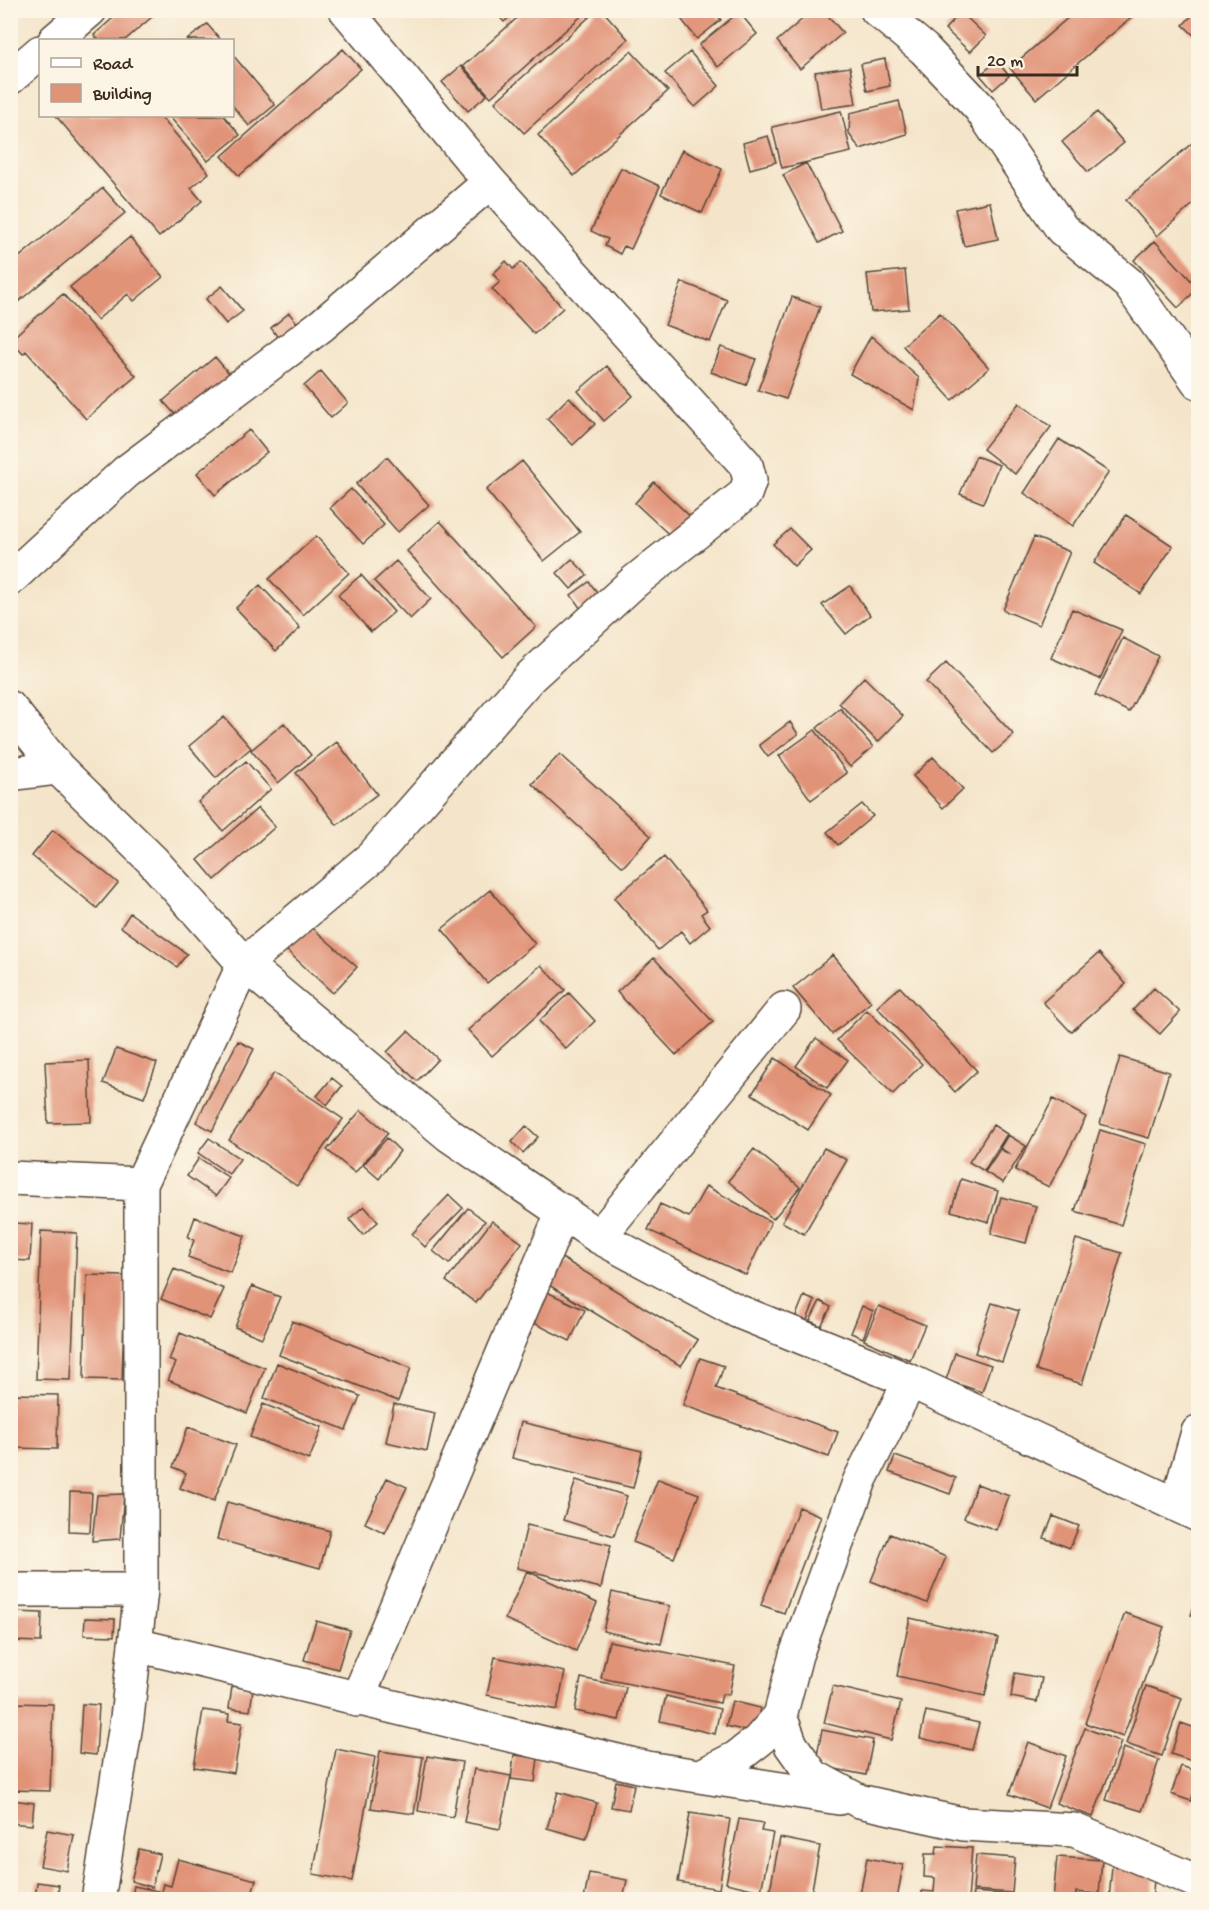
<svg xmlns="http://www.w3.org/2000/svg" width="1209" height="1910" font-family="'Gochi Hand',sans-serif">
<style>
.building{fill:#e19378}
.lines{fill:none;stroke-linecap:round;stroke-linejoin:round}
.minor-casing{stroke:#574638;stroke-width:36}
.minor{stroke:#fff;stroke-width:33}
</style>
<rect width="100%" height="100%" fill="#fcf5e5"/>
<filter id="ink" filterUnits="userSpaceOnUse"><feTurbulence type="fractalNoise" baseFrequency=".0167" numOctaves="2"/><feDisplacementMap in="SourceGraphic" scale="12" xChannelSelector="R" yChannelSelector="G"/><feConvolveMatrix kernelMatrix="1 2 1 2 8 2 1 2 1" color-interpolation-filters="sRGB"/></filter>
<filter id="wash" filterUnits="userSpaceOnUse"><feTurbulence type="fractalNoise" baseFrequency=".008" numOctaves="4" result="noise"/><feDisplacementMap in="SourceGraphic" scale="24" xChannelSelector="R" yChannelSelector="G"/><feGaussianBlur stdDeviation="1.35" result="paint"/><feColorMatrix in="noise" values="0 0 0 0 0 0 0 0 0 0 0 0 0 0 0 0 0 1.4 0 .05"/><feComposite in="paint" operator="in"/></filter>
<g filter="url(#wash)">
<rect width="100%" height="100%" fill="#f4e5ca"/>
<g id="blocks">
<path class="building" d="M122,10H160L125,40H99L94,35Z
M493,10H517L504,22Z
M526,10H588L491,97L463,66Z
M597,10H602L628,39L524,133L495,102Z
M674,10H713L721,20L697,39Z
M813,10H823L843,33L800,69L777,41Z
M1077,10H1140L1036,99L1010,68Z
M1197,10H1198V39L1183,25Z
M739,12L757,34L718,67L699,45Z
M961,12L986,36L970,52L945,29Z
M207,24L221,40H187Z
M343,49L361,69L239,176L222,156Z
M631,51L668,91L574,176L538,135Z
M690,52L719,86L695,107L665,73Z
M232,54L275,105L249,126L232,105Z
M885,59L890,86L867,91L861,64Z
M997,61L1009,76L993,90L980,75Z
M461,66L487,95L468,111L442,82Z
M850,67L856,104L821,109L815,72Z
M899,101L907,134L860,149L849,134L850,113Z
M841,111L851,152L782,168L772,127Z
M1097,112L1124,143L1088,172L1062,142Z
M56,116H160L209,173L191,188L202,201L159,237Z
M169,116H224L240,135L208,161Z
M768,136L776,162L750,169L743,143Z
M1198,138V200L1157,236L1126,200Z
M682,150L722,169L702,213L661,194Z
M806,163L842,231L819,243L783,175Z
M621,168L660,186L631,249L624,246L620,254L605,246L608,239L591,231Z
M103,188L125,213L18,302L10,292V249L18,258Z
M990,202L998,239L964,246L955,209Z
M130,237L163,277L134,301L128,294L97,320L70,287Z
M1155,241L1198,288L1178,308L1134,260Z
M506,261L513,269L521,262L563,308L534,334L492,289L500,282L493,274Z
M905,270L909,309L871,312L867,274Z
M682,282L727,300L710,342L665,325Z
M222,286L243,311L226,324L206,299Z
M63,294L136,376L86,419L26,351L23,354L10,340Z
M792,297L820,307L786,399L758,390Z
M289,313L299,325L279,339L271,328Z
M940,313L989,368L952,400L903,346Z
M871,336L919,378L914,410L850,374Z
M721,347L756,359L746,385L711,372Z
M215,357L233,378L181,421L163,401Z
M607,366L633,396L604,421L578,391Z
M321,371L348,403L331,418L304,386Z
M569,397L595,424L573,445L547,419Z
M1019,403L1051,427L1015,474L983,449Z
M249,430L267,452L215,495L197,473Z
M1059,439L1109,472L1073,526L1024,493Z
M976,456L999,465L983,503L960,494Z
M387,457L429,505L398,532L356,484Z
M522,461L580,532L544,561L486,490Z
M654,482L697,523L678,543L635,503Z
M351,489L384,525L363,544L330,508Z
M1126,515L1173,546L1141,594L1094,563Z
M440,521L536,627L503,657L407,551Z
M790,529L811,550L794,566L773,544Z
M316,536L349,573L303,615L269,579Z
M1034,537L1070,552L1039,625L1003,610Z
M572,559L587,575L571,589L557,573Z
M396,561L431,599L410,619L374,581Z
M361,575L394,612L371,632L338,595Z
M589,582L602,598L583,612L571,595Z
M260,585L300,628L276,651L236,608Z
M850,586L870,615L846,634L822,605Z
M1072,609L1122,630L1100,679L1051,658Z
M1123,638L1158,656L1129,712L1095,695Z
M946,663L1014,735L993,753L926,682Z
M864,677L903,716L878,742L839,703Z
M840,708L873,747L850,767L817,728Z
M224,717L251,748L216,778L189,746Z
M790,722L798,734L768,757L759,745Z
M284,723L311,755L278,783L251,750Z
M815,730L847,773L811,800L779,756Z
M337,742L377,794L337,825L296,773Z
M560,754L651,836L623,867L532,784Z
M933,757L963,789L943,808L913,776Z
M246,761L271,789L223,831L198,802Z
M862,804L873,816L838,845L827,832Z
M258,808L275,827L215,880L198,860Z
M53,830L118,883L97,908L32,856Z
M664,857L707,910L701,914L710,926L690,943L681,931L658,950L614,898Z
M490,890L535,944L487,983L442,929Z
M130,913L187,954L177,967L121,927Z
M307,923L357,967L333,993L284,948Z
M1099,953L1126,984L1071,1032L1043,1002Z
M833,955L871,1002L832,1034L793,988Z
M654,958L713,1022L676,1055L617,992Z
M541,965L565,990L492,1056L468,1030Z
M900,987L977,1071L955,1092L877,1007Z
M1154,988L1180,1012L1160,1034L1133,1010Z
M569,993L595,1021L566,1049L539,1021Z
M867,1010L922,1064L893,1094L837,1040Z
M408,1031L438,1059L417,1081L387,1052Z
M816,1038L848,1060L827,1088L796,1066Z
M238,1041L254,1049L212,1131L196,1122Z
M116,1049L157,1063L144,1098L103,1083Z
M1120,1057L1169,1072L1149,1138L1100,1124Z
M775,1058L831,1095L808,1130L752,1094Z
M89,1060L91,1122L48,1123L45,1062Z
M274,1073L343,1119L297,1186L229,1140Z
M332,1078L342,1086L327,1105L317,1096Z
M1053,1099L1086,1117L1049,1187L1015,1170Z
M361,1110L388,1133L355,1173L327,1150Z
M993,1125L1007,1134L984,1171L969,1162Z
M526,1126L538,1137L523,1153L512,1142Z
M1100,1130L1146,1144L1121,1225L1075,1211Z
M1008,1135L1026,1146L1003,1183L985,1172L1000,1149L1011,1155L1000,1148Z
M209,1138L240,1159L229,1174L198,1153Z
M387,1138L400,1151L379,1179L363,1165Z
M824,1148L847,1160L804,1234L782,1222Z
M754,1149L800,1187L773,1219L728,1181Z
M199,1158L229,1178L216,1196L187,1176Z
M961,1179L998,1191L989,1222L951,1211Z
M706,1186L771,1222L746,1275L648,1230L660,1204L689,1217Z
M449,1195L463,1208L425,1247L412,1234Z
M1001,1197L1036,1206L1026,1243L991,1234Z
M364,1206L378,1222L363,1235L349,1219Z
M468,1208L485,1221L449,1264L433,1251Z
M195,1217L245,1236L231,1273L188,1257L194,1240L188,1237Z
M492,1221L522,1243L476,1303L446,1281Z
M13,1223L32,1224L30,1261L11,1260Z
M41,1231L77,1233L71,1380L36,1379Z
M1076,1239L1122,1253L1082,1384L1036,1370Z
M560,1257L698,1340L681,1366L544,1282Z
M174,1269L224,1289L210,1319L161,1299Z
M87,1275L125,1276L122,1380L84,1379Z
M252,1286L280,1297L262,1338L235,1327Z
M547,1292L585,1310L570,1341L532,1322Z
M804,1296L815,1301L806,1322L795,1318Z
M820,1301L831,1307L821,1326L810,1321Z
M992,1303L1019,1311L1002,1362L975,1353Z
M862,1306L873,1311L863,1338L851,1333Z
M879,1306L925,1325L910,1360L864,1340Z
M292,1321L411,1368L398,1401L279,1355Z
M180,1333L265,1368L247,1413L168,1380L176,1363L169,1360Z
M955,1353L991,1365L982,1392L946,1380Z
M700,1358L724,1366L716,1388L838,1432L829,1457L683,1405Z
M277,1363L360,1396L346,1430L264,1398Z
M10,1394L58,1395L57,1449L10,1448Z
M263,1404L322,1427L309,1460L250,1437Z
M394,1404L435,1413L427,1451L386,1442Z
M521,1422L642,1451L633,1488L512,1458Z
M188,1427L236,1445L214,1501L180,1488L186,1473L173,1467Z
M895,1456L956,1478L950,1494L889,1472Z
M387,1478L407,1487L385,1533L365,1523Z
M658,1479L699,1494L674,1558L633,1542Z
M576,1480L627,1496L614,1536L563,1520Z
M977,1484L1009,1496L996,1530L964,1518Z
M70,1492L92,1493L90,1532L69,1531Z
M124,1494L120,1539L92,1541L97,1495Z
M227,1502L330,1531L320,1568L217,1539Z
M799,1507L821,1516L784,1613L761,1605Z
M1053,1516L1079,1526L1070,1548L1044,1538Z
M527,1525L611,1545L601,1588L517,1568Z
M890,1534L946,1557L927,1603L871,1581Z
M527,1571L597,1603L576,1651L505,1619Z
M612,1592L670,1606L661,1644L603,1631Z
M1198,1595V1618L1191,1615Z
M13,1612L42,1613L41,1642L12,1641Z
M1125,1613L1164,1627L1123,1737L1085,1723Z
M85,1618L115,1619L114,1636L84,1635Z
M910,1618L998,1638L985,1696L897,1676Z
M316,1621L350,1630L338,1669L304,1660Z
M609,1641L735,1666L729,1695L722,1694L720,1703L601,1678Z
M495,1657L565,1672L557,1710L487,1695Z
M1015,1673L1042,1678L1037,1702L1011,1697Z
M581,1678L626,1687L619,1720L575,1711Z
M232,1686L253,1689L250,1711L229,1708Z
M833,1686L901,1702L891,1740L824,1723Z
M1146,1686L1182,1698L1162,1756L1126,1744Z
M666,1696L720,1709L715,1734L660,1721Z
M732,1701L760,1708L754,1733L726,1726Z
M12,1703L53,1704L50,1791L10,1790Z
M82,1704L99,1705L96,1755L79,1753Z
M203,1710L229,1714L228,1721L242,1723L234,1773L194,1767Z
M926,1711L979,1723L972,1750L920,1738Z
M1181,1723L1198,1729V1763L1171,1754Z
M1085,1728L1121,1742L1093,1817L1056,1803Z
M822,1730L873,1740L866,1775L815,1765Z
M1028,1742L1066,1756L1047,1808L1009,1794Z
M1123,1748L1159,1760L1142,1811L1106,1800Z
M336,1749L375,1757L352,1881L313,1874Z
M380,1751L423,1757L414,1814L371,1808Z
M514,1755L538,1758L535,1782L511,1779Z
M427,1756L462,1762L453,1817L418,1811Z
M1181,1766L1198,1772V1778L1191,1801L1171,1794Z
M474,1769L511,1776L500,1829L464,1822Z
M616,1781L634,1785L629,1810L611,1807Z
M558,1792L597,1803L586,1839L547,1828Z
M13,1800L34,1803L32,1825L10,1823Z
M690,1813L730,1819L719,1889L678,1882Z
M739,1819L763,1823L761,1831L773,1833L761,1891L726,1883Z
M47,1830L74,1835L67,1871L40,1866Z
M780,1838L820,1846L810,1900H768Z
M937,1846L972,1848L968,1900H922V1891L934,1892L935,1878L924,1877L925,1854H936Z
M139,1849L160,1854L152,1887L131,1881Z
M976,1855L1015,1858L1012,1893L973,1890Z
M1057,1857L1102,1860L1099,1894L1076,1892L1075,1900H1053Z
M867,1858L903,1865L897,1900H859Z
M178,1859L256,1880L250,1900H159L163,1884L171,1886Z
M1112,1866L1155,1871L1152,1900H1109Z
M589,1873L627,1880L623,1900H584Z
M37,1882L59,1885L57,1900H35Z
M134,1886L158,1891L156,1900H131Z
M260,1892L281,1899L280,1900H258Z
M973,1892L1013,1895L1012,1900H972Z
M1077,1895L1099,1896V1900H1076Z"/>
</g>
</g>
<g filter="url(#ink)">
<use href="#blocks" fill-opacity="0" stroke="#574638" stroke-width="1.5"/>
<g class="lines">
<g class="minor-casing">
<path id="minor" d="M346,10L490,182
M877,10L924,49L980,108L1062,229L1129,284L1198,382
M55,40L90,10
M10,78L40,52
M10,579L126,472L322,325L490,182L746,465L750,480L745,494L634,582L530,677L372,857L244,964L141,1184V1590L127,1718L98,1900
M10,708L58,768L152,860L244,964L449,1135L599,1237L737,1311L910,1381L1198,1515
M10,774L58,768
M10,1178L141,1184
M599,1237L784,1009
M910,1381L860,1480L796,1655L780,1716L791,1745L813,1776L859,1801L963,1824L1074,1830L1198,1882
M1177,1505L1198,1432
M10,1590H141
M136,1645L647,1768L839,1798
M357,1700L563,1211
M701,1776L736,1758L758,1741L780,1716"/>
</g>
<use href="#minor" class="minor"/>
</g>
</g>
<rect width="1209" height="1910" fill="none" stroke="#fcf5e5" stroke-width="36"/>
<rect x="39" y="39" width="195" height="78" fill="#fcf5e5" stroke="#afa495" stroke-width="1.5"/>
<rect x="51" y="58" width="30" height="9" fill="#ffffff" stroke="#afa495" stroke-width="1.5"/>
<text x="93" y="69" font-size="18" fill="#3b2a1e">Road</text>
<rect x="51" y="84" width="30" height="18" fill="#e19378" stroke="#afa495" stroke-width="1.5"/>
<text x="93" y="99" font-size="18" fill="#3b2a1e">Building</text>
<path d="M978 66v9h99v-9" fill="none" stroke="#3b2a1e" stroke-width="3"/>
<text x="987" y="66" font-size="18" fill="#3b2a1e" stroke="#fcf5e5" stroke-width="4.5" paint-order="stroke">20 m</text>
</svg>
